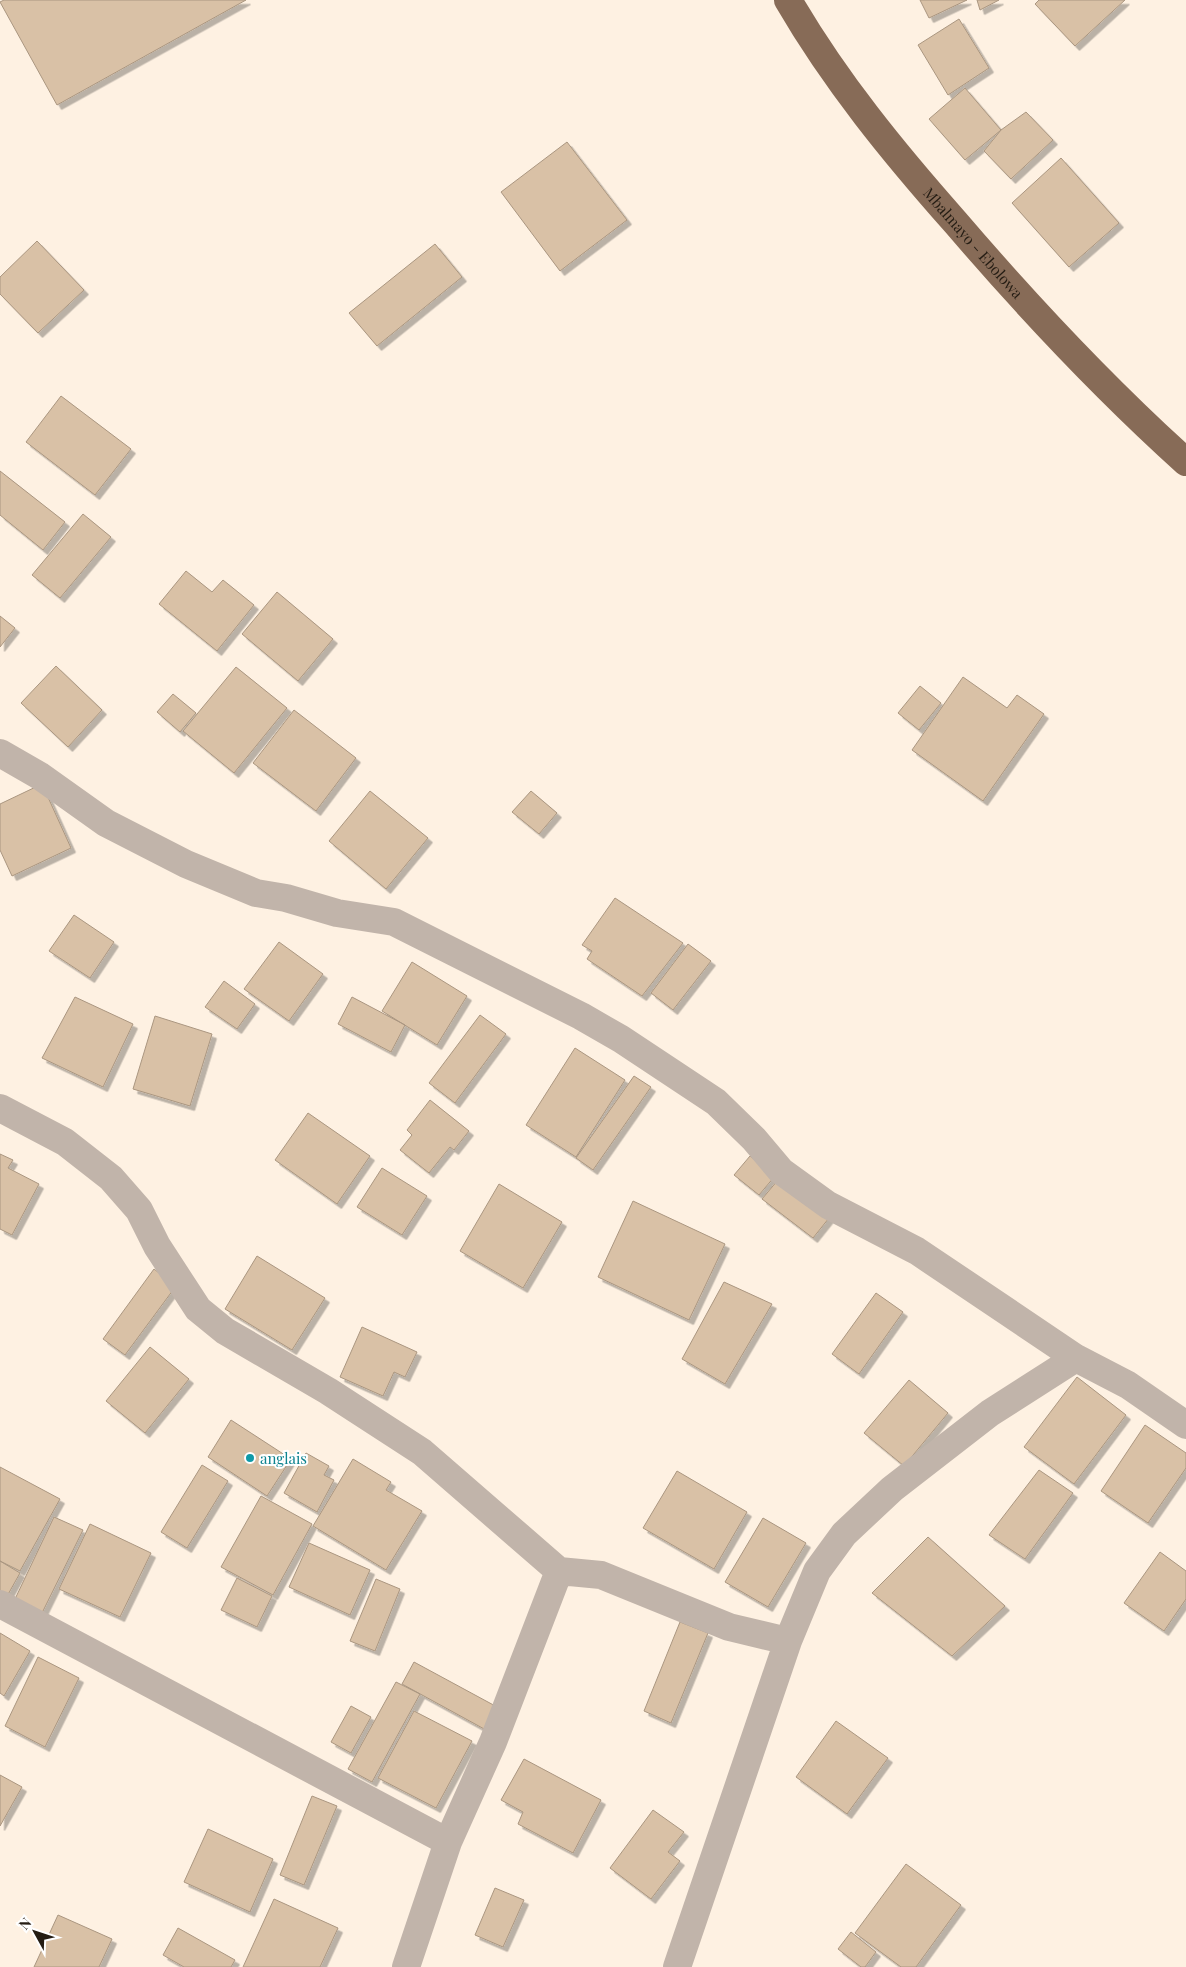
<svg xmlns="http://www.w3.org/2000/svg" width="1186" height="1967" font-family="'Playfair Display',serif">
<style>
.building{fill:#d9c1a6;stroke:#aa9680;filter:url(#shadow)}
.lines{fill:none;stroke-linecap:round;stroke-linejoin:round}
.street{stroke:#c1b4aa;stroke-width:28}
.highway{stroke:#876b57;stroke-width:28}
.culture-dot{fill:#0f9aa8;stroke:#fff;stroke-width:2}
.labels{text-anchor:middle;dominant-baseline:central;stroke-width:4;stroke-linejoin:round;paint-order:stroke}
.street-label{font-size:15px;fill:#241c13;stroke:#fff}
.culture-label{font-size:15px;fill:#0d838f;stroke:#fff;text-anchor:start}
</style>
<defs>
<filter id="shadow"><feDropShadow dx="4.5" dy="4.5" stdDeviation="0" flood-color="#0004"/></filter>
</defs>
<rect width="100%" height="100%" fill="#fef1e2"/>
<path class="building" d="M4,0H246L57,105L0,2Z
M920,0H967L929,18Z
M977,0H999L980,10Z
M1039,0H1125L1075,46L1035,4Z
M959,19L989,68L948,95L918,45Z
M965,88L1001,130L965,160L929,119Z
M1026,112L1053,140L1011,179L984,151L1001,130Z
M567,142L627,220L560,271L501,192Z
M1061,158L1119,223L1069,267L1012,203Z
M37,241L84,290L38,333L0,294V277Z
M435,244L462,277L377,346L349,313Z
M61,396L131,449L95,495L26,442Z
M0,471L65,522L43,550L0,515Z
M83,514L111,537L60,598L32,575Z
M186,571L212,592L223,580L254,605L217,651L159,604Z
M277,592L333,639L298,681L242,634Z
M0,616L15,628L0,647Z
M56,666L102,710L68,747L21,703Z
M236,667L287,708L234,773L183,731Z
M963,677L1007,708L1017,695L1044,714L983,801L912,750Z
M920,686L941,703L919,730L898,713Z
M173,694L196,713L180,732L157,712Z
M294,710L356,758L316,811L253,763Z
M42,784L71,848L12,876L0,850V804Z
M370,791L428,838L386,889L329,841Z
M531,791L557,813L539,834L512,812Z
M615,898L683,943L642,996L587,959L592,951L582,945Z
M74,915L114,942L90,978L49,951Z
M279,942L323,974L289,1021L244,989Z
M688,944L711,961L673,1010L651,993Z
M412,962L467,996L437,1045L382,1011Z
M224,981L255,1004L237,1029L205,1007Z
M75,997L133,1024L103,1087L42,1058Z
M352,997L405,1025L391,1052L338,1024Z
M480,1015L506,1034L455,1103L429,1083Z
M155,1016L212,1034L190,1106L133,1089Z
M575,1048L625,1080L576,1157L526,1125Z
M634,1076L651,1087L593,1170L576,1158Z
M430,1100L469,1131L454,1150L450,1147L429,1173L400,1150L412,1135L407,1130Z
M308,1113L370,1156L337,1204L275,1160Z
M0,1154L13,1160L8,1168L39,1184L12,1235L0,1229Z
M750,1156L775,1176L759,1195L734,1175Z
M382,1168L427,1196L402,1235L357,1207Z
M783,1174L833,1213L813,1238L762,1199Z
M499,1184L562,1222L523,1288L460,1251Z
M633,1201L725,1244L689,1320L598,1277Z
M257,1256L325,1298L292,1350L225,1309Z
M154,1269L176,1286L125,1355L103,1339Z
M724,1282L772,1304L725,1384L682,1359Z
M876,1293L903,1312L859,1374L832,1354Z
M362,1327L417,1352L405,1377L394,1372L383,1396L340,1377Z
M150,1347L189,1379L145,1433L106,1401Z
M1077,1377L1126,1415L1074,1484L1024,1447Z
M909,1380L948,1413L904,1466L864,1433Z
M231,1420L291,1459L267,1496L208,1457Z
M1145,1425L1186,1453V1468L1148,1523L1101,1491Z
M306,1453L329,1466L324,1475L334,1480L317,1512L284,1493Z
M353,1459L391,1482L386,1490L422,1511L386,1570L313,1526Z
M202,1465L228,1481L187,1548L161,1532Z
M0,1467L60,1499L20,1571L0,1561Z
M1039,1470L1073,1493L1025,1559L989,1535Z
M677,1471L747,1512L714,1569L643,1528Z
M261,1496L312,1524L273,1595L221,1567Z
M54,1517L83,1530L42,1613L15,1599Z
M763,1518L806,1543L768,1607L725,1582Z
M90,1524L151,1553L120,1617L59,1589Z
M928,1537L1005,1606L952,1656L872,1593Z
M309,1543L370,1570L350,1615L289,1587Z
M1160,1552L1186,1571V1599L1164,1631L1124,1603Z
M0,1561L20,1573L6,1598L0,1595Z
M237,1578L272,1596L257,1627L221,1610Z
M376,1579L400,1589L375,1651L350,1641Z
M680,1622L708,1633L671,1723L644,1711Z
M0,1633L30,1651L4,1696L0,1693Z
M38,1657L79,1678L45,1747L5,1726Z
M414,1662L499,1708L486,1730L402,1684Z
M396,1682L420,1694L372,1782L348,1769Z
M351,1706L371,1717L351,1753L331,1742Z
M414,1711L472,1741L436,1808L378,1778Z
M836,1721L888,1758L847,1814L796,1777Z
M524,1759L601,1800L573,1853L518,1824L523,1812L501,1800Z
M0,1775L22,1787L0,1826Z
M312,1796L337,1806L304,1885L280,1875Z
M653,1810L684,1832L668,1852L680,1861L651,1899L610,1868Z
M208,1829L273,1859L250,1912L184,1882Z
M906,1864L961,1905L916,1967H901L855,1933Z
M495,1888L524,1900L503,1947L475,1935Z
M274,1899L338,1928L320,1967H243Z
M58,1915L112,1939L99,1967H34Z
M178,1928L235,1960L231,1967H184L163,1955Z
M851,1932L876,1952L865,1967H861L838,1949Z"/>
<g class="lines">
<path class="street" d="M0,753L40,776L106,823L186,864L256,893L286,898L337,913L394,922L581,1016L621,1039L716,1102L754,1139L781,1171L828,1205L917,1251L1076,1358L1128,1385L1186,1425
M0,1108L65,1142L111,1178L139,1210L157,1246L198,1309L225,1331L328,1391L422,1452L559,1571L601,1575L729,1627L788,1641
M0,1604L448,1842
M406,1967L448,1842L493,1742L559,1571
M677,1967L788,1641L817,1571L844,1534L892,1489L990,1413L1076,1358"/>
<path class="highway" id="s1" d="M788,0C835,81 894,153 956,223C1028,307 1104,388 1186,462"/>
</g>
<circle class="culture-dot" cx="250" cy="1458" r="5"/>
<g class="labels">
<g class="street-label">
<text stroke="none"><textPath href="#s1" startOffset="306">Mbalmayo - Ebolowa</textPath></text>
</g>
<g class="culture-label">
<text x="260" y="1458">anglais</text>
</g>
</g>
<g transform="translate(35 1932) rotate(310)" stroke="#ffffff" stroke-width="4" paint-order="stroke">
<path d="M0-4L9 19L0 12L-9 19Z" fill="#241c13"/>
<text y="-8" font-size="14" font-weight="bold" text-anchor="middle" fill="#241c13">N</text>
</g>
</svg>
